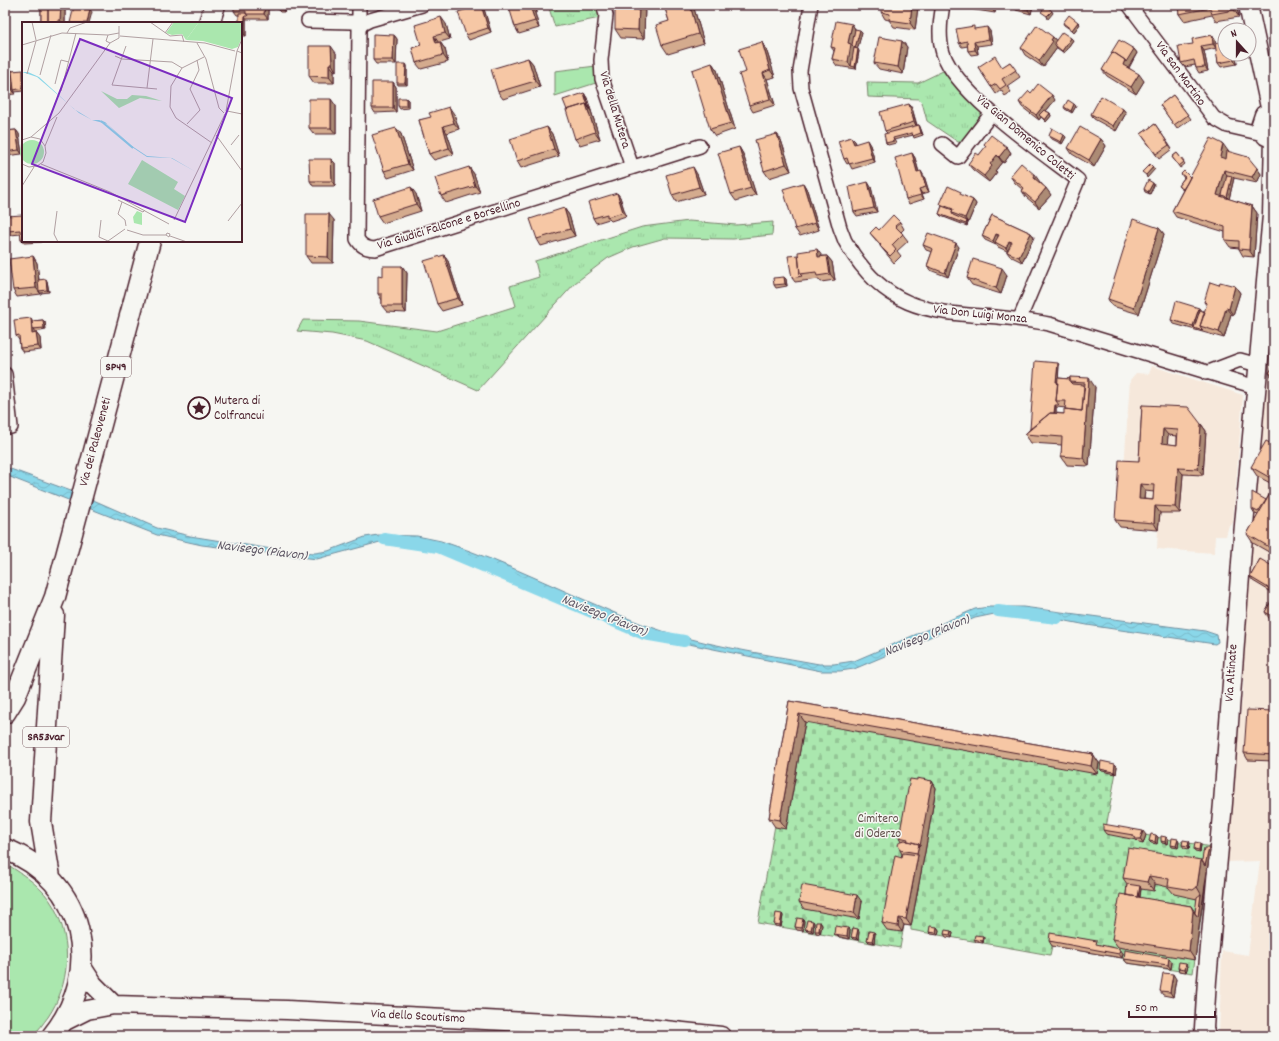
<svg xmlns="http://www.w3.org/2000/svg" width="1279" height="1041" font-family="Dekko,sans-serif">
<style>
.built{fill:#f6e8db}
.grass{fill:#aae7ae;stroke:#7a836c}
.cemetery{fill:url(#cemetery-stones);stroke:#7a836c}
.park{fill:url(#park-tufts);stroke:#7a836c}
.water{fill:url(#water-waves);stroke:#708d9d}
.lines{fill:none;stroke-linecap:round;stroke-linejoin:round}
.canal{stroke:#8ad7e9;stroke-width:12}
.street-casing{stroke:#4a1f2b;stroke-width:16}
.secondary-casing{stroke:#4a1f2b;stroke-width:21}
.primary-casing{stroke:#4a1f2b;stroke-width:23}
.street{stroke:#f6f6f2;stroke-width:13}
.secondary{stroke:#f6f6f2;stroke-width:18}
.primary{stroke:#f6f6f2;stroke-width:20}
.wall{fill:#d4ab8e;stroke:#4a1f2b;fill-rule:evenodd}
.shaded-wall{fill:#ac8b74;stroke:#4a1f2b}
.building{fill:#f6c7a5;stroke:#4a1f2b;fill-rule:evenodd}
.labels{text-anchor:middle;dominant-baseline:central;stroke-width:3;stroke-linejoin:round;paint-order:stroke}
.shield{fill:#f6f6f2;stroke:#7e6067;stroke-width:1}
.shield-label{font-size:12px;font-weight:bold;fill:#4a1f2b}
.street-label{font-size:13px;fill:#4a1f2b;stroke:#f6f6f2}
.poi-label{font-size:13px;fill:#4a1f2b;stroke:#f6f6f2;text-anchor:start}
.park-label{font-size:13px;fill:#62514c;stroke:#f6f6f2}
.water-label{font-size:14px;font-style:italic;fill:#5d5664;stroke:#f6f6f2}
.inset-river{fill:none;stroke:#8ad7e9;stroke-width:2}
.inset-road{fill:none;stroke:#b1a0a2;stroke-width:1}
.view{fill:#7b2cbf;fill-opacity:0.15;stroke:#7b2cbf;stroke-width:2}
.inset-edge{fill:none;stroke:#4a1f2b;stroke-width:2}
</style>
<defs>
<pattern id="cemetery-stones" width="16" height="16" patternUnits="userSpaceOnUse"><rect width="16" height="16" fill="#aae7ae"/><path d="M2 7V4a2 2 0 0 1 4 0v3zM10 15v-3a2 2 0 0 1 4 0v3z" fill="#94c696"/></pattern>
<pattern id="park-tufts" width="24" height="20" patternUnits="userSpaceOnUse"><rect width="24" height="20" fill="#aae7ae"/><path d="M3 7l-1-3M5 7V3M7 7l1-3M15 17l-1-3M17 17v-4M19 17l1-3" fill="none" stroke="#94c696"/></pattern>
<pattern id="water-waves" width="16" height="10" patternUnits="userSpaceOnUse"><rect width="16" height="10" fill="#8ad7e9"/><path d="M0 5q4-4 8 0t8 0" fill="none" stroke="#79b8c8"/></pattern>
</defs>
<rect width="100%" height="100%" fill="#f6f6f2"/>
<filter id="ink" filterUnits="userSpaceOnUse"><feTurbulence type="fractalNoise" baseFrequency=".025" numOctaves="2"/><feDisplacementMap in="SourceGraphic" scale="8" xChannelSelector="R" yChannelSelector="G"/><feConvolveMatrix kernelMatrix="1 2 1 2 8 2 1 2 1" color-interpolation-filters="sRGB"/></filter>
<g filter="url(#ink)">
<path class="built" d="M1267,331L1274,336V1036H1219L1222,951L1248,955L1260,861L1226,862L1244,677L1238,674L1255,514Z
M1152,366L1243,395L1233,522L1229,525L1226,536H1215L1214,553L1157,549L1158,530L1120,527L1130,380L1136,373L1149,374Z"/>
<path class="grass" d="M596,66L599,82L555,96V71Z
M5,863C24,875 43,887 54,907C73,942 70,985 48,1017C43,1023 39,1031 32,1035C26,1038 12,1036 5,1036Z"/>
<path class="cemetery" d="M795,710L1117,766L1106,828L1211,847L1193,973L1127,963L1122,958L1052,946L1050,955L911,930V926L904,925L900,948L758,923Z"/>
<path class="park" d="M548,5H598L600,18L555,27Z
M943,71L960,91L986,113L963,143L958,142L927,121L922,102L919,99L868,97L867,82L918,83Z
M689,221L736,225L773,222L772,235L733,239L665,238L633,247L608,258L575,283L478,390L367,341L332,334L297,331L303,320L359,321L437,331L516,306L510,286L539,277L535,261L642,227Z"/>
<path class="water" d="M5,467L82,495L157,528L190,536L284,551L315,553L328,551L365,537L378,535L417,536L441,541C510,563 575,598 642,624C699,645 760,653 819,664H834L854,661L975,609L989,607H1023L1205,631L1217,635L1218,642L1215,644L1087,625L1020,612H1004L975,618L854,669L840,671H821L684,643L624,623L436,545L408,541L380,542L317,559L202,545L157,535L5,475Z"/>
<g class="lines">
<path class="canal" d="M384,539L438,547L644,634L684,641
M998,611L1057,618"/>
<g class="street-casing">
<path id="street" d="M359,5V17L362,24L359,29L357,239C361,246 367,249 375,249L700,146
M603,5L606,15L601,60L602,79L632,167
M811,5L800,71L801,88L840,228L845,241C897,333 962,306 1049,324L1256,387
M943,5C940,21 938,37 943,53C957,95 1042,152 1078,180L1020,318
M1129,5L1214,118L1228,126L1263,134
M308,21L352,22L362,24L370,20L422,5
M942,144L958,157L992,113
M1206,373L1240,360L1258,365
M5,374L11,427"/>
</g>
<g class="secondary-casing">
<path id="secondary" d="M1248,5L1271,112
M1274,112L1264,115L1260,127L1266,136L1274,138
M82,967L93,984L114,1005
M65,1021L87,1010L114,1005L287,1010L646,1028L721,1036
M1206,1036L1204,1028L1207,980L1223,803L1243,536L1272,215L1274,138"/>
</g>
<g class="primary-casing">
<path id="primary" d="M209,23L215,5
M5,713L15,697L55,597L150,241
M5,849C85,880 105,971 52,1036
M50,877L41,822L54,615"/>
</g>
<use href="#street" class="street"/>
<use href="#secondary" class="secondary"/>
<use href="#primary" class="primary"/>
</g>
<path class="wall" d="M41,5H65V23H41Z
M274,5V9H268V19H246V36H241V23L239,15H237L234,11Z
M278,5H284L285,7L284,12H280L278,10Z
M535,5L537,12L535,13L539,28L519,34L515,27L511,6Z
M645,5L644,39L621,38L615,29Z
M664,5H695H693L704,43L668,54L662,45L669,21Z
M961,5H996L995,13L963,8Z
M1033,5L1031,14L1016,10L1012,6Z
M1178,5H1236L1239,17L1216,21L1212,15L1184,21L1179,14Z
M918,7L915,30L894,27L889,20L885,19L881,12Z
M484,9L491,32L469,40L466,35Z
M1063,23L1080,24L1074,32L1064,25Z
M446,24L450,39L440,42L445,49L448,62L421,69L416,63L421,45Z
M852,24L855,29L862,32L857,49L859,51L856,69L837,66L832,59L834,51L831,47Z
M976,29L990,31L992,44L977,46L978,54L971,55L968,51V46L962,47L959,43Z
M394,35L397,39L396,64H376L373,60Z
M1212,35L1215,40V43L1225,54H1236L1237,64L1221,67L1218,63L1216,48L1204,51L1208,71L1199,73L1196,68L1195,65L1185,67L1181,63L1193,44Z
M1053,37L1056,41L1071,38L1073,40L1064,53L1057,48L1043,67L1025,55L1021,48Z
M902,41L907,47L903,74L879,69L874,63Z
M766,49L775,77L767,79L775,105L753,112L749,105L746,72Z
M1134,49L1137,53L1129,68L1144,81L1136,94L1107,76L1102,70Z
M336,53V71L334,70V83H314L309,76Z
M528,58L533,64L540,87L503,99L498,92Z
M1010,62L1020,77L1007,86L1011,92L1005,96L1001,90L996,94L978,67H1003Z
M712,63L717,70L735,129L715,136L710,129Z
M406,64L407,66V85H398L397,83Z
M5,68H10L13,71H23V91L15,92V94L5,95Z
M393,82L396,87V112L375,113L372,108Z
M584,93L587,98L600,139L580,145L575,139Z
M1031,93L1055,100L1046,111L1050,113L1051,116L1046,122L1041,117L1039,120L1022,107L1019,102Z
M1173,95L1191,119L1177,129L1160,105Z
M408,100V108L400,109L398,106Z
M336,106V134H314L309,128Z
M1076,106L1072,113L1065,109L1064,107Z
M912,108L917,125H919L920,127L923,135L914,138L913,135L894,140L896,143L888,145L886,143L887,133L885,131Z
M1123,109L1126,113L1116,131L1094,119L1091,114Z
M454,114L459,129L447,133L454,154L434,160L429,154L419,120Z
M1155,124L1172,149L1159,159L1141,134Z
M547,127L552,134L559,156L521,168L517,161Z
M396,128L401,134L413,170L388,178L384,171Z
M16,130L19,134L22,154L5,156V131Z
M777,134L781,140L791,171L769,178L764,171Z
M1049,136L1066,137L1062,144L1050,138Z
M1101,139L1106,146L1094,167L1072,154L1068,148Z
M855,141V144L870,145L875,162L852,169L849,163L847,164L844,159Z
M984,144L1007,147L1011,153L1004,163L1002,162L995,171L997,172L989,182L973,170L968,164L979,155L986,147Z
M739,147L743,154L756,195L736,201L731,194Z
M1227,151L1257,168L1261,174L1257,183L1234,178L1229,199L1252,206L1257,213L1254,257L1243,256L1239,249V248L1230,247L1225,240V232L1176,217L1172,211L1183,190L1180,188L1178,186L1184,178L1181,174L1190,177L1228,151Z
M912,153L915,158L919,172L924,176L929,192L922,194L924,199L909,204L906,199Z
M1177,153L1185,164L1180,168L1172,157Z
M331,159L335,163V186H313L310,181Z
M469,167L474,174L480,192L446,203L441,196Z
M697,174L704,194L676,202L672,195Z
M1010,176L1040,182L1051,195L1039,208L1026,197L1022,191L1023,190L1015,183Z
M803,183L807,190L819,230L800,236L795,229Z
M1154,185L1150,194L1145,192L1144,189Z
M871,187L877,212L857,216L854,212Z
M617,193L620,197L626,216L611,221L609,219L596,223L593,218Z
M416,194L421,211L383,223L378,216Z
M964,196L973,200L976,204L968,223L967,226L941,216L939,214L942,206L940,204Z
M564,208L569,215L575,236L541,246L537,239Z
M23,215V241H42V242L24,243L21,239V234L10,235L7,231Z
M992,215L1031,233L1034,237L1022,262L1010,256L1007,252V251L998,247L996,244V245L985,240L982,236Z
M334,220L333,263H311L306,256Z
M900,222L904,229L901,232L908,241L897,251L901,256L894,263L885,252L880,246V245L870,233L879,230Z
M1159,228L1164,234L1139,314L1112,306L1108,299Z
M923,245L959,247L948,277L930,270L927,266L932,252L926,250Z
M33,256L37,263L39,280L47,281L49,292L41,293V294L17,297L13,290Z
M822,256H827L832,262L835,280L821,282L819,279L795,282L792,278Z
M448,261L462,305L442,311L437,304Z
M402,266L407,273L406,313L387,312L382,306V300L378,294L383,276Z
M1007,275L1001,294L972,285L967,278Z
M784,277L786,279L787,286L776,288L774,285Z
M1219,285L1235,286L1240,293L1233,315L1231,314L1224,338L1174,324L1171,320L1200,310L1205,312L1207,306L1204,302Z
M31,318L32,321L43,320L45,322L46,330L35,332V333H36L40,338L41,350L23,352L20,348L19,340L16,336Z
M1059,365L1058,378L1070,379V377L1095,387L1089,466L1067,465L1061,456L1062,445L1031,443L1025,434L1030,429ZM1056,407L1066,408L1064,414L1056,413Z
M1274,365V380L1269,373Z
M1142,405L1201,424L1206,431L1203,475L1183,474L1180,513H1160L1158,530L1120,527L1115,520L1139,461ZM1168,435L1177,436V445L1167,444ZM1145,491L1154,492L1153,500L1144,499Z
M1274,445V485L1257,476L1251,467Z
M1274,487V555L1253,543L1247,534L1258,515L1255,514L1252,509L1266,500Z
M1260,559L1273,593L1253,581L1250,577Z
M1274,596V622L1271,621L1265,612Z
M789,701L1093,754L1099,763L1097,774L805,722L786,829L775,827L769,818Z
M1274,711V761L1248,760L1244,753Z
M1117,766L1116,774L1102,771L1100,769Z
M917,780L932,781L936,788L925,852L923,862L911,926L904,925L902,932L887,930L882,923L902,854L900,850L901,841L899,837Z
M1103,830L1146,835L1143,844L1139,843L1136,840L1106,834Z
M1158,837L1157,844L1151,843L1149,841Z
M1168,839L1167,844L1162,843L1161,841Z
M1179,841L1178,848L1172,847L1171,845Z
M1190,843L1189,849L1184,848L1182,845Z
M1200,843L1201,845L1200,852L1195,851L1194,849Z
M1209,848L1210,851L1200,919L1195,960L1118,947L1112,939L1126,895L1127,884L1123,878L1202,860ZM1155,884L1168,887L1174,894L1197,899V915L1191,906L1140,898L1141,889L1154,891Z
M799,902H862L859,919L804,909Z
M782,914L783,916L781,927L775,926L774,924Z
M803,919L804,921L803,931L797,930L795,927Z
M813,921L814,923L813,932L807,931L805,929Z
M820,922L822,925L820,934L816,933L815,931Z
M937,927L939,930L938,935L931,934L929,932Z
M850,930L849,939L836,936L834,934Z
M951,931L953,933L952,938L946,937L944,934Z
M859,932L858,940L853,939L851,937Z
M874,932L875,934L874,943L869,942L867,940Z
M983,936L984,938L983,943L976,942L974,939Z
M1049,941L1099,945L1123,953L1122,958L1052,946Z
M1124,959L1172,962L1171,969L1127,963Z
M1188,966L1186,972L1179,971L1178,968Z
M1176,979L1173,997L1163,995L1160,991Z"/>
<path class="shaded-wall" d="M61,5H65V23H63L60,20Z
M265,5H268L266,7L268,9V19L264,14Z
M283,5L285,7L284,12L283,10Z
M481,5L484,9L491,32L488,28Z
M533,5H535L537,12Z
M639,5H645L644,39L638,30Z
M690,5H693L704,43L698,34Z
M912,5H916L918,7L915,30L910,23Z
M990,5H996L995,13L990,7Z
M1029,5H1033L1031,14L1028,10Z
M1053,5H1057L1054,8L1053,6Z
M1233,5H1236L1239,17L1234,10Z
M530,6L535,13L539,28L535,21Z
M90,9L92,12L89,23H87Z
M5,11L7,20L5,17Z
M1052,11L1053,13L1048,19L1047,16Z
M245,16L246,19V36L244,34Z
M441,17L446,24L450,39L445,33Z
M1078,22L1080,24L1074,32L1072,30Z
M852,24L856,31L854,47L856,51L851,66L848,62V43Z
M987,27L990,31L992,44L989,39Z
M860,30L862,32L857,51L855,48Z
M394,35L397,39L396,64L393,60Z
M1212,35L1215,40L1216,48L1213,44Z
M434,36L439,43H436Z
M1053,37L1058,43L1056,46L1057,48L1043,67L1039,61Z
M1071,38L1073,40L1064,53L1062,51Z
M902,41L907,47L903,74L898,67Z
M440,42L445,49L448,62L443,55Z
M762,42L766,49L775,77L770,70Z
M974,42L977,46L978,54L975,50Z
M331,46L336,53V71L332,64Z
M1201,46L1204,51L1208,71L1205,67Z
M858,49L859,51L856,69L855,67Z
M1134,49L1137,53L1129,66L1128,71L1123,65L1125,60Z
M1233,54H1236L1237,64L1234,60Z
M528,58L533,64L540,87L535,81Z
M712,63L717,70L735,129L731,123Z
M329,64L334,70V83L329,77Z
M406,64L407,66V85L405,83Z
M10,68L13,72L14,90L15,92V94L12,89Z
M763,73L767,79L775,105L770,99Z
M1139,74L1144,81L1136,94L1131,87Z
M393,82L396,87V112L393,108Z
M584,93L587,98L591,111L588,106Z
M1052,95L1055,100L1041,117L1039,115L1041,117L1039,120L1036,115Z
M406,98L408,100V108L406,106Z
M331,99L336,106V134L331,128Z
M586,104L591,111L600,139L595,132Z
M909,104L912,108L917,127L914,122Z
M1074,104L1076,106L1072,113L1071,111Z
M449,107L454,114L459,129L454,123Z
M1123,109L1126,113L1116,131L1113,126Z
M1050,113L1051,116L1046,122L1045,120Z
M919,125L920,127L923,135L921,133Z
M443,126L447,133L454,154L449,148Z
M547,127L552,134L559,156L554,149Z
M396,128L401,134L413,170L408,164Z
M16,130L19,134L22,154L19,150Z
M777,134L781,140L791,171L786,164Z
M1064,135L1066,137L1062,144L1061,142Z
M851,137L855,141L857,149L854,144Z
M1101,139L1106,146L1094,167L1089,160Z
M867,140L870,145L875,162L872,158Z
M1223,144L1228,151L1225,164L1220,157Z
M739,147L743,154L756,195L751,188Z
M1007,147L1011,153L1004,163L999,157Z
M912,153L915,158L920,177L917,172Z
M997,155L1002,162L995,171L997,172L989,182L984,176L990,164Z
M331,159L335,163V186L332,181Z
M469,167L474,174L480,192L475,186Z
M693,167L697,174L704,194L699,187Z
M1153,167L1155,169L1147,178L1146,175Z
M1257,168L1261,174L1257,183L1252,177Z
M1224,170L1228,177L1222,195L1223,198L1217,195Z
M921,171L924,176L929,192L926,187Z
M1035,175L1040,182L1039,184L1034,178Z
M1232,176L1234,178L1229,199L1227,197Z
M868,182L871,187L877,212L874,208Z
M803,183L807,190L819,230L815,223Z
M1153,183L1154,185L1150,194L1148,192Z
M411,187L416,194L421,211L416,204Z
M1046,188L1051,195L1039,208L1035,202Z
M919,189L922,194L924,199L921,195Z
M617,193L620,197L626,216L623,212Z
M973,200L976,204L968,223L965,218Z
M1252,206L1257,213L1254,257L1249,250Z
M564,208L569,215L575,236L570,229Z
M329,214L334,220L333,263L328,257Z
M967,221L968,223L967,226L966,224Z
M1159,228L1164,234L1139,314L1134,308Z
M1031,233L1034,237L1022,262L1019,257Z
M996,234L999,238L995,242L996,244V245L993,241Z
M1009,241L1012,245L1009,252L1006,248Z
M956,243L959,247L948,277L945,273Z
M817,249L822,256L823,264L818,257Z
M444,255L448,261L462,305L458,298Z
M33,256L37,263L40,291H39L41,294L36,288Z
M827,256L832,262L835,280L830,274Z
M402,266L407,273L406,313L402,306Z
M1002,268L1007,275L1001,294L996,288Z
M784,277L786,279L787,286L785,284Z
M46,279L47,281L49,292L47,290Z
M1235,286L1240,293L1233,315L1229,309Z
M1199,308L1202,313L1194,328L1193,326Z
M1226,308L1231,314L1224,338L1219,332Z
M31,318L34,323L33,329L35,332V338L32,334Z
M43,320L45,322L46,330L44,328Z
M36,333L40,338L41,350L38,346Z
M1058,363L1059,365L1058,384L1056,382Z
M1089,378L1095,387L1089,466L1083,458Z
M1055,405L1056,407V422L1054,420Z
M1201,424L1206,431L1203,475L1198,469Z
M1163,429L1168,435L1167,450L1162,443Z
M1178,468L1183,474L1180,513L1175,507Z
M1140,484L1145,491L1143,506L1139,499Z
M1155,506L1160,513L1158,530L1154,523Z
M1274,543V552L1271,548Z
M1274,582V592L1273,593L1270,589Z
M799,714L805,722L786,829L780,820Z
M1093,754L1099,763L1097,774L1091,766Z
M1115,764L1117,766L1116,774L1114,772Z
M932,781L936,788L925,852L923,862L911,926L906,919L918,855L917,853Z
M1143,831L1146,835L1143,844L1140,839Z
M1156,835L1158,837L1157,844L1155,842Z
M1166,837L1168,839L1167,844L1165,842Z
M1178,839L1179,841L1178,848L1176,846Z
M1189,841L1190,843L1189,849L1188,846Z
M1200,843L1201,845L1200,852L1199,850Z
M1209,848L1210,851L1200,919L1195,960L1189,951L1193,911L1198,917L1201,894L1197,887L1201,860L1205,866Z
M1149,876L1155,884L1154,891L1147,882Z
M1140,886L1141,889L1138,905L1137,903Z
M857,895L862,902L859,919L854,913Z
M782,914L783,916L781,927L780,925Z
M899,918L904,925L902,932L898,926Z
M803,919L804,921L803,931L801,928Z
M813,921L814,923L813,932L811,930Z
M820,922L822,925L820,934L819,931Z
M937,927L939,930L938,935L936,933Z
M848,928L850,930L849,939L847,936Z
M858,929L859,932L858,940L856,938Z
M951,931L953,933L952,938L950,935Z
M874,932L875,934L874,943L872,941Z
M983,936L984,938L983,943L982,941Z
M1120,949L1123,953L1122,958L1119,954Z
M1169,958L1172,962L1171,969L1168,965Z
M1186,963L1188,966L1186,972L1185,969Z
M1173,974L1176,979L1173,997L1170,992Z"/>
<path class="building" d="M41,5H48V23H41Z
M48,5H61L60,20H58V23H48Z
M234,5H265L264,14H246V11H234Z
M266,5H272V7H266Z
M278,5H283V10H278Z
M481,5L488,28L466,35L458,12Z
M511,5H533L530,6L535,21L515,27L509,7L511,6Z
M615,5H639L638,30L615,29Z
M664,5H690L698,34L662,45L656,25L669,21Z
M882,5H912L910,23L889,20L890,14L881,12Z
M980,5H990V7Z
M1013,5H1029L1028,10L1012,6Z
M1178,5H1233L1234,10L1212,14L1210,8L1179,14Z
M74,6L90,9L87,23H70Z
M1046,6L1052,11L1047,16L1041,12Z
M239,13H246L248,16H245L244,34H241V23H239Z
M1069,15L1078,22L1072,30L1063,23Z
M441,17L445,33L434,36L436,43L440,42L443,55L416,63L412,48L421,45L415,25Z
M836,21L852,24L848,43L851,44L848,62L832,59L835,48L831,47Z
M1037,25L1053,37L1051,40L1053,41L1039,61L1021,48Z
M974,26V29L987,27L989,39L974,42L975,50L968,51L967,41L959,43L956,29Z
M855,29L860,30L855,48L852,45Z
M1062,32L1071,38L1062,51L1056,46L1054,43Z
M373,34L394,35L393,60H373Z
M1212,35L1213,44L1201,46L1205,67L1196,68L1194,60L1181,63L1178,46L1193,44L1192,39Z
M879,37L902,41L898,67L874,63Z
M1119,40L1134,49L1126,62L1125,60L1113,52L1112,53H1111Z
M1225,41V54H1233L1234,60L1218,63L1215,43Z
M762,42L770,70L763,73L770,99L749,105L739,74L746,72L739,49Z
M309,46H331L332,64H329V77L309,76Z
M854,48L858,49L855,67L851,66Z
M1113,52L1125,60L1123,65L1139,74L1131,87L1102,70Z
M995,56L1002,67L1010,62L1016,70L1002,79L1006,85L1000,89L996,84L991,87L978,67Z
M528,58L535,81L498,92L491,69Z
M712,63L731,123L710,129L692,70Z
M397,64H406L405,83H397Z
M5,68H10L12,89L5,90Z
M23,70V88L14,90L12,71Z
M372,82H393V108H372Z
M1038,84L1052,95L1036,115L1019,102L1029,91L1031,93Z
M584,93L588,106L586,104L567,110L563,100Z
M1173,95L1188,115L1174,125L1160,105Z
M1101,96L1123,109L1113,126L1091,114Z
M398,98H406V106H398Z
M309,99H331V128H309Z
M1068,100L1074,104L1071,111L1064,107Z
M586,104L595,132L575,139L566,110Z
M909,104L914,122L885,131L880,112Z
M449,107L454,123L443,126L449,148L429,154L419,120L431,117L429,113Z
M1044,110L1050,113L1045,120L1039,115Z
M1155,124L1169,145L1156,154L1141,134Z
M919,125L921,133L913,136L912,133L893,138L894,141L886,143L884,134Z
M547,127L554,149L517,161L510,139Z
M1080,127L1101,139L1089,160L1068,148Z
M396,128L408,164L384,171L372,135Z
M1052,128L1064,135L1061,142L1049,136Z
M16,130L19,150L5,152V131Z
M777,134L786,164L764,171L755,140Z
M991,135L1007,147L999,157L997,155L990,164L992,166L984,176L968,164L976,153L979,155L986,146L984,144Z
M851,137L854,144L867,140L872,158L849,164L847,158L844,159L838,141Z
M1211,138L1223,144L1220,157L1226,159L1227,151L1248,157L1257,168L1252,177L1224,170L1217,195L1252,206L1249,250L1239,249V241L1225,240V227L1172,211Z
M739,147L751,188L731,194L718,153Z
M912,153L917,172L921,171L926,187L919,189L921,195L906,199L895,158Z
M1177,153L1184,162L1179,166L1172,157Z
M309,159H331L332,181H310Z
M1021,163L1035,175L1034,178L1046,188L1035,202L1022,191L1024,188L1010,176Z
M1150,164L1153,167L1146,175L1142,172Z
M469,167L475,186L441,196L435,178Z
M693,167L699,187L672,195L666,175Z
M1184,171L1190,177L1187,183L1183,189L1178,186L1185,177L1181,174Z
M1227,175L1232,176L1227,197L1222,195Z
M1148,180L1153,183L1148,192L1144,189Z
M868,182L874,208L854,212L849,187Z
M803,183L815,223L795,229L783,189Z
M948,186L961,192L960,194L973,200L965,218L952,213L953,209L940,204Z
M411,187L416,204L378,216L373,199Z
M617,193L623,212L607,217V214L593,218L588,202Z
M942,206L953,210L952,213L953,215L967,221L966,224L939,214Z
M564,208L570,229L537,239L530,219Z
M306,214H329L328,257L306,256Z
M23,215V239H21L20,230L7,231L6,216Z
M893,215L900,222L895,226L903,234L892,245L896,250L890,256L880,246L881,245L870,233L876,227L879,230Z
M992,215L1031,233L1019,257L1007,252L1012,242L1009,241L1006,248L995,242L999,235L996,234L993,241L982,236Z
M1133,219L1159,228L1134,308L1108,299Z
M928,233L956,243L945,273L927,266L933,249L923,245Z
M817,249L818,257L827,256L830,274L817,276L816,272L800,274L798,252Z
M444,255L458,298L437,304L424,261Z
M798,255L800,274L802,276L792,278L788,256Z
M33,256L36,288L13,290L9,259Z
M973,259L1002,268L996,288L967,278Z
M383,266H402V306H382V294H378V275L383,276Z
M784,277L785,284L774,285L773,278Z
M46,279L47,290L39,291L38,280Z
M1210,282L1219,285L1220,282L1235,286L1229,309L1226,308L1219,332L1200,326L1207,303L1204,302Z
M1176,301L1199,308L1193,326L1171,320Z
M1200,310L1205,312L1200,326L1203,331L1194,328Z
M31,318L32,334L36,333L38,346L20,348L19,335L16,336L14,320Z
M43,320L44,328L33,329L32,321Z
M1035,361L1058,363L1056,382H1058L1056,401L1059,405H1055L1054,413H1050L1030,429Z
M1274,365V376L1269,373Z
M1070,377L1089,378L1083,458L1061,456L1062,437L1025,434L1050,413L1064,414V409L1082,411L1085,383L1070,382Z
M1058,378L1070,379V382L1072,384L1084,385L1082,411L1065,409L1066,401H1056Z
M1142,405L1188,407L1201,424L1198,469L1178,468L1175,507L1155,506L1154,523L1115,520L1119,460L1139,461ZM1163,429L1178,430L1177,445L1162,443ZM1140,484L1154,485L1153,500L1139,499Z
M1266,441L1274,445V480L1251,467Z
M1274,487V543L1271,548L1247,534Z
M1252,492L1266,500L1258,512L1252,509Z
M1260,559L1274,567V582L1270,589L1250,577Z
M1274,596V617L1265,612Z
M789,701L1093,754L1091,766L799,714L780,820L769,818Z
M1247,710L1274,711V755L1244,753Z
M1101,761L1115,764L1114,772L1100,769Z
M917,778L932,781L920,846L919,844L907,841L908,839L899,837L910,779L917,780Z
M1103,824L1143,831L1140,839H1135L1133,835L1103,830Z
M1151,834L1156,835L1155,842L1149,841Z
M1161,836L1166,837L1165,842L1161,841Z
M1172,838L1178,839L1176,846L1171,845Z
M905,840L919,844L917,853L900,850L898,845L900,841Z
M1183,840L1189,841L1188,846L1182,845Z
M1195,842L1200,843L1199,850L1194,849Z
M1128,848L1201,860L1197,887L1193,890L1168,886L1169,879L1149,876L1147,882L1123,878Z
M1204,848H1209L1205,866L1202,860Z
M903,853L918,855L906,919L899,918L898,926L882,923L895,855L902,857Z
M1127,884L1140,886L1138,897L1126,895Z
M802,885L857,895L854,913L799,902Z
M1120,894L1191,906L1193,911L1189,951L1112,939Z
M1201,894L1198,917L1195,913L1197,897Z
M776,913L782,914L780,925L774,924Z
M797,918L803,919L801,928L795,927Z
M807,920L813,921L811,930L805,929Z
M816,922H820L819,931H815Z
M835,926L848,928L847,936L834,934Z
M930,926L937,927L936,933L929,932Z
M853,928L858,929L856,938L851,937Z
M945,930L951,931L950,935L944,934Z
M869,931L874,932L872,941L867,940Z
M1050,933L1097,941L1096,944L1120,949L1119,954L1049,941Z
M975,935L983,936L982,941L974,939Z
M1125,950L1169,958L1168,965L1124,959Z
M1179,962L1186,963L1185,969L1178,968Z
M1163,973L1173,974L1170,992L1160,991Z"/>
</g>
<defs>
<g id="sight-ring" transform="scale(1.15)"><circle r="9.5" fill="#f6f6f2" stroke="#4a1f2b" stroke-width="1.5"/><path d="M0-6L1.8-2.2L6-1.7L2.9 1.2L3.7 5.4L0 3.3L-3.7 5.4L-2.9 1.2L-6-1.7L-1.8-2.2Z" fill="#4a1f2b"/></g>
</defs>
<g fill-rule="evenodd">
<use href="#sight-ring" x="199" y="408"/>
</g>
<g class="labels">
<g class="shield">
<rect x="101" y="357" width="30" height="20" rx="3"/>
<rect x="23" y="727" width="46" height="20" rx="3"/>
</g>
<g class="shield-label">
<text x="116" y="367">SP49</text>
<text x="46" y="737">SR53var</text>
</g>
<g class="street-label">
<text transform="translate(1180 74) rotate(54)">Via san Martino</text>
<text transform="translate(614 110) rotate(73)">Via della Mutera</text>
<text transform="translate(1025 138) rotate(40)">Via Gian Domenico Coletti</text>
<text transform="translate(449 225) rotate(-17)">Via Giudici Falcone e Borsellino</text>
<text transform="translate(980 315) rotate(6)">Via Don Luigi Monza</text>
<text transform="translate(96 442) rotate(-75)">Via dei Paleoveneti</text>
<text transform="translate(1232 673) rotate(-86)">Via Altinate</text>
<text transform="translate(418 1017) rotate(3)">Via dello Scoutismo</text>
</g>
<g class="poi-label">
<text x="214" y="401">Mutera di<tspan x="214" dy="15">Colfrancui</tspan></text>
</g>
<g class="park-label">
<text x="878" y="819">Cimitero<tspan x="878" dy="15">di Oderzo</tspan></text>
</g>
<g class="water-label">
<text transform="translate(262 551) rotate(7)">Navisego (Piavon)</text>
<text transform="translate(604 616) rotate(22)">Navisego (Piavon)</text>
<text transform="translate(927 636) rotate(-22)">Navisego (Piavon)</text>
</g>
</g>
<g transform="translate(22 22)">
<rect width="220" height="220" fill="#f6f6f2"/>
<path d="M152,0H177L164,18L160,12L150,13L144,11ZM-2 130a12 12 0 1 1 24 0a12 12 0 1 1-24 0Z" fill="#aae7ae"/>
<path d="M120,138L156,160L152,167L163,174L156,188L106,162Z" fill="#aae7ae"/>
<path d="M177,0H220V15L216,25L210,27L181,19L164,18ZM79,69L95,77H105L110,73L124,74L140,79L118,76L97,86ZM115,189L120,191V203L112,201L111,195Z" fill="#aae7ae"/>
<path d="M0,50H6L17,55L52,87L70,98H77L83,100L110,124L125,134L150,136L174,150L149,136L125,135L110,125L85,102L70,98L57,91L15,55Z" fill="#8ad7e9"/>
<path class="inset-river" d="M79,99L111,126"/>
<path class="inset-road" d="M10,0L14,18M128,0L148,14L160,13L162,20M45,11L48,6L65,0M97,11L86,13L84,19L88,21L97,16V4M143,11L151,0M98,14L183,21L213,29M175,21L184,37L197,86L202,91M0,23L40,11L86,13M104,24L90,63L135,67M215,29L220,17M93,34L100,37L150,40L160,46M182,35L160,46L149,64L148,85L154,96L190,121M5,52L14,19M18,53L29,13M33,62L39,38L47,40M125,66L131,17M39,69L54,11M204,89L215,29L220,31M205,89L220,92M165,102L178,88L168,67L177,48L175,38M194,113L220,149M9,115L37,91L88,21M0,118L9,115L18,117L23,124L24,131L21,140L15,144L7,145L0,142M209,123L217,113M23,124L35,95M19,142L88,170L147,202M0,164L12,145M96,178L121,190L123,188M100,180L96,192L103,198L104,204M35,189L32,212L36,220M79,198L77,215L86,219M152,198L203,92M206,199L220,181M105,208L121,213H144M145,211L148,212L147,215L144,213ZM148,214L165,220M86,219L103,207"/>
<path class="view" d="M58,17L210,76L163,200L10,142Z"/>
<rect width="220" height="220" class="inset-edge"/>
</g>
<rect width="1279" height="1041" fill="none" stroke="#f6f6f2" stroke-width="20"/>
<rect x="10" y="10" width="1259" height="1021" fill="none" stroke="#4a1f2b" stroke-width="1.5" filter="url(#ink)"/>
<g transform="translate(1237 42) rotate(339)"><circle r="19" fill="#f6f6f2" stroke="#b1a0a2"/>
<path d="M0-3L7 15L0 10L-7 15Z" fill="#4a1f2b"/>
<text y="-6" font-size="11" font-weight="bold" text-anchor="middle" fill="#4a1f2b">N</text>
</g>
<path d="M1129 1011v6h86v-6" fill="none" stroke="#4a1f2b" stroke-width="2"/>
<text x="1135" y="1011" font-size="12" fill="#4a1f2b" stroke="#f6f6f2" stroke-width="3" paint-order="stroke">50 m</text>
</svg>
